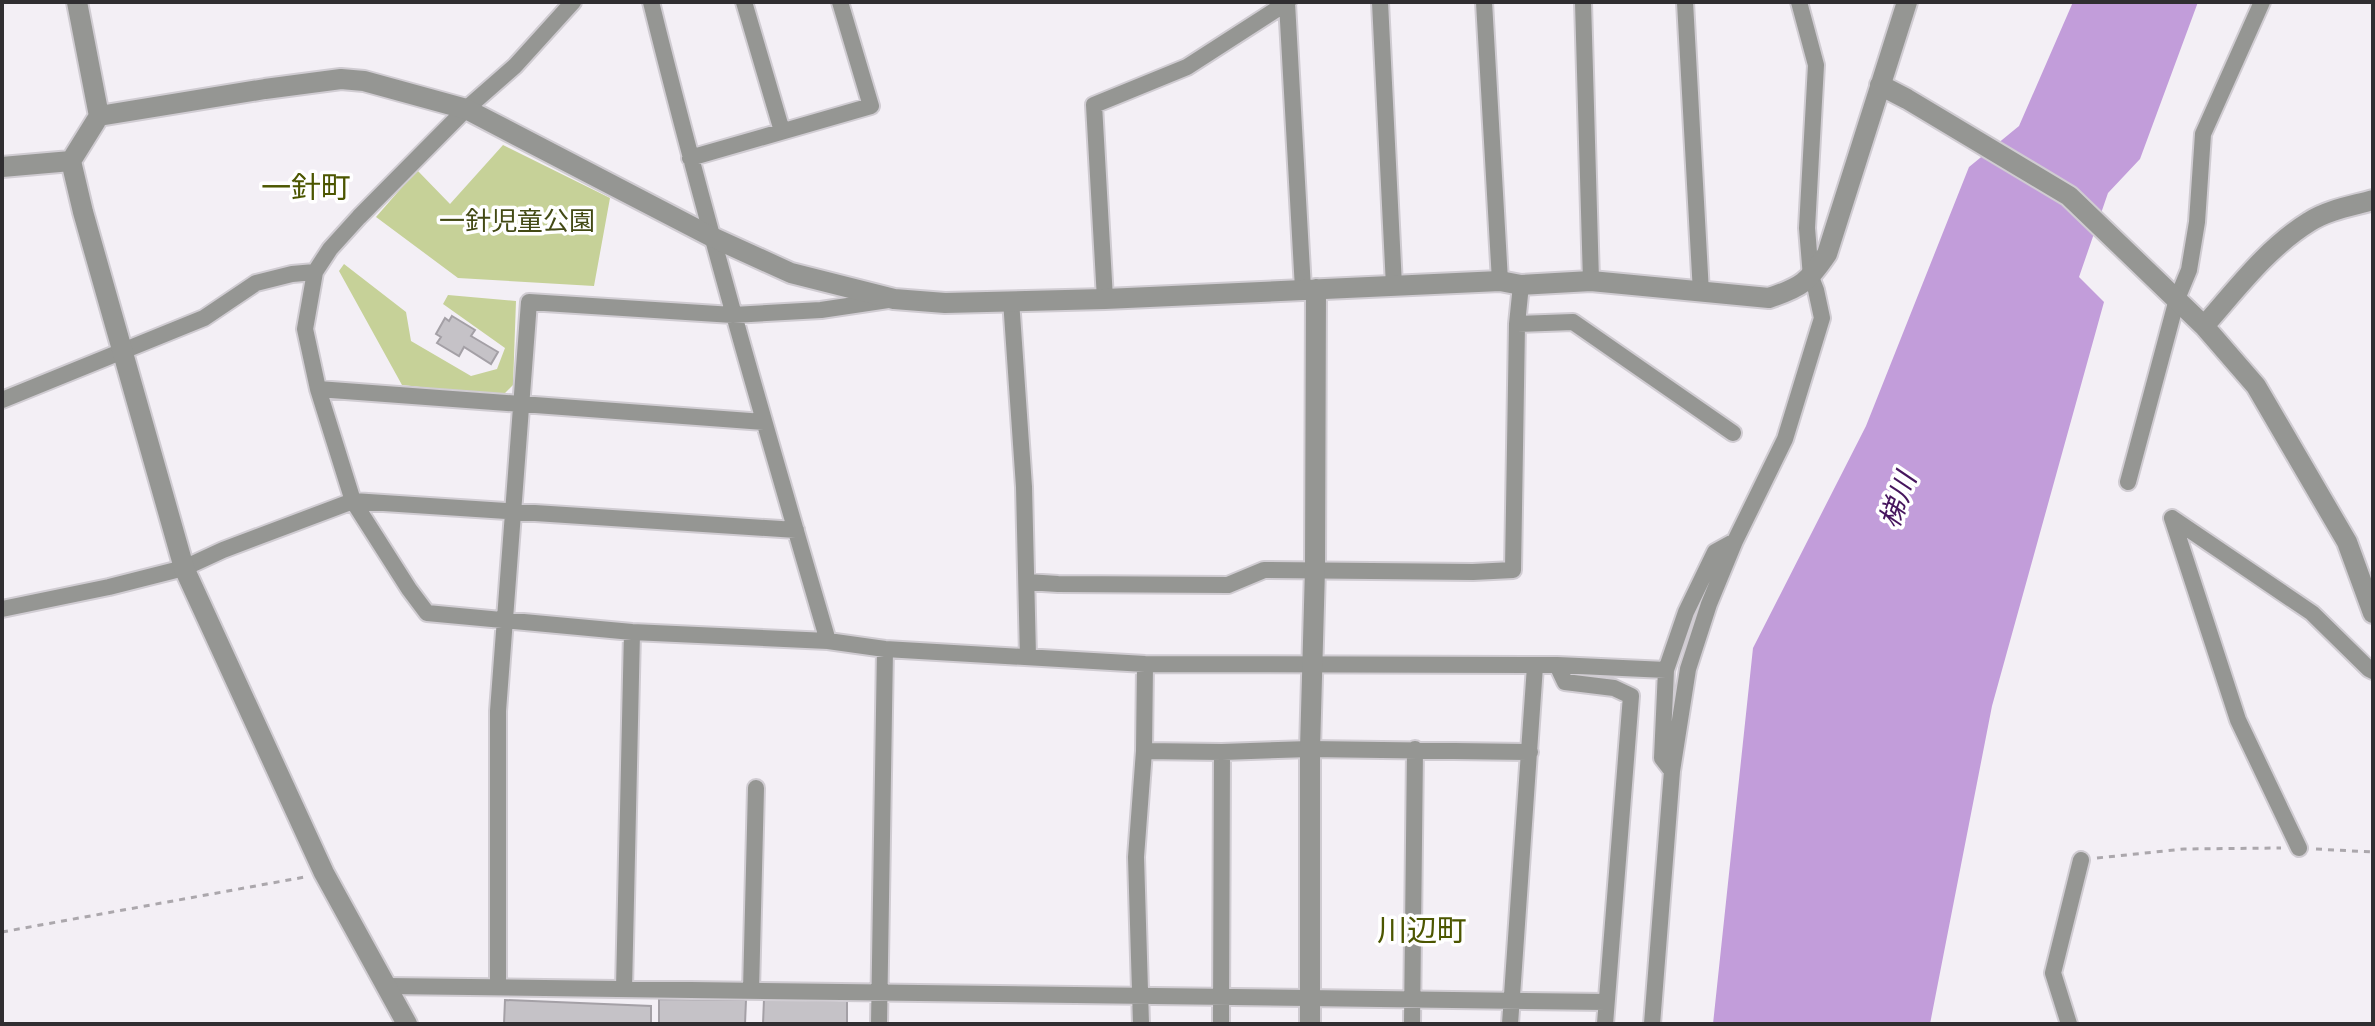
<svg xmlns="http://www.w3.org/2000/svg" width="2375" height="1026" font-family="'PT Sans','Noto Sans JP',sans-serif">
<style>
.green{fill:#c6d198}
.water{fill:#c29dda}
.building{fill:#c5c2c7;stroke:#a4a0a6;stroke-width:2}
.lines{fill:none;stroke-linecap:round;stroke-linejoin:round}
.minor-casing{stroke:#d0ccd2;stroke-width:20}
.tertiary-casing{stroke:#d0ccd2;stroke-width:24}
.path{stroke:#aba7ac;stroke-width:3;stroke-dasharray:6 6;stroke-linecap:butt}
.minor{stroke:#959693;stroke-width:16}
.tertiary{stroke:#959693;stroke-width:20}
.labels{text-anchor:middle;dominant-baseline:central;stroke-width:7;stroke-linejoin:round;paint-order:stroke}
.park-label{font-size:26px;fill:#434a15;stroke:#fff}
.water-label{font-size:28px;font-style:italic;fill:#46155d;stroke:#fff}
.quarter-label{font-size:30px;fill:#4c5600;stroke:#fff}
</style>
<rect width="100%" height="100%" fill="#f3eff5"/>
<path class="green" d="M503,145L610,198L594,286L458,278L376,217L417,170L450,204Z
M344,264L406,312L411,341L471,376L497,369L505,348L443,304L448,295L516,301L513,385L502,396L402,385L339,271Z"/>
<path class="water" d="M2073,2H2198L2140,159L2108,193L2079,277L2104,302L1992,706L1930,1024H1713L1753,648L1866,426L1969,167L2019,126Z"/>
<path class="building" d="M452,316L475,330L471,336L498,352L491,364L464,347L459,356L437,343L441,337L436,334L445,318L449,321Z
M659,999L746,1000L745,1024H659Z
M764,999L847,1001V1024H763Z
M505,1000L651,1006V1024H504Z"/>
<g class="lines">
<g class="minor-casing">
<path id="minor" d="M573,2L515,66L466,109L359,217L330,249L315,272L305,329L318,389L353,501L409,589L427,613L632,632L828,641L885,649L1145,664L1557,665L1666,670
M651,2C704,217 766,429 828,641
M744,2L782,131
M1380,2L1394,286
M1484,2L1500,281
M1583,2L1591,281
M1685,2L1701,293
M1287,3L1303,289
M690,158L871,106L840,2
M1105,299L1094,105L1187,67L1288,2
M1011,300L1024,487L1028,657
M1517,324L1573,322L1733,433
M318,389L764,422
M2,400L204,318L256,283L292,274L315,272
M2128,482L2177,299L2189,270L2197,222L2203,134L2262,2
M2172,518L2238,720L2299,848
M2172,518L2312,613L2369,669L2373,671
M1027,582L1058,584L1228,585L1264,570L1473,572L1513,570L1517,324L1521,285
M2,609L109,587L184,568L223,550L353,501L796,530
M1557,665L1565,682L1614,688L1631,696L1605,1024
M1144,751L1222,752L1310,749L1530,752
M1672,771L1662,758L1666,670L1686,612L1715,552L1735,541
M387,986L1606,1002
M498,986V711L529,302L733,315L821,310L888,300
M624,989L632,632
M751,991L756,788
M879,1024L885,649
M1141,1024L1136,857L1144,751L1145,664
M1221,1024L1222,752
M1412,1024L1415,749
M1510,1024L1535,666
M1652,1024L1672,771L1688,669L1709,604L1735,541L1785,439L1822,318L1816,290L1811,277L1807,228L1816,65L1799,2
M2069,1024L2053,973L2081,860"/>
</g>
<g class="tertiary-casing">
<path id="tertiary" d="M77,2L99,116L71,161L83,212L184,568L324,873L407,1024
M1880,85L1907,99L2069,196L2204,326L2256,386L2347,542L2373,613
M99,116L265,89L341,79L364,81L466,109L712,237L791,273L894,299L945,303L1105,299L1500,281L1521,285L1591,281L1769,298C1802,287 1808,282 1827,254L1907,2
M2,167L71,161
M2204,326C2236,290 2267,248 2309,222C2327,210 2352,206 2373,200
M1310,1024V749L1315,569L1316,289"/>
</g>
<path class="path" d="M2316,849L2373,852
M2097,858L2184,849L2281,848
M2,932L305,877"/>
<use href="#minor" class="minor"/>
<use href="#tertiary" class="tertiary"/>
</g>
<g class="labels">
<g class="park-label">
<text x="517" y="220">一針児童公園</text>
</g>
<g class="water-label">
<text transform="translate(1897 500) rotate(-70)">梯川</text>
</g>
<g class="quarter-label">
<text x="306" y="186">一針町</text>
<text x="1422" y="929">川辺町</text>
</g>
</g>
<rect width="2375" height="1026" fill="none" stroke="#302e31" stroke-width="8"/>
</svg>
